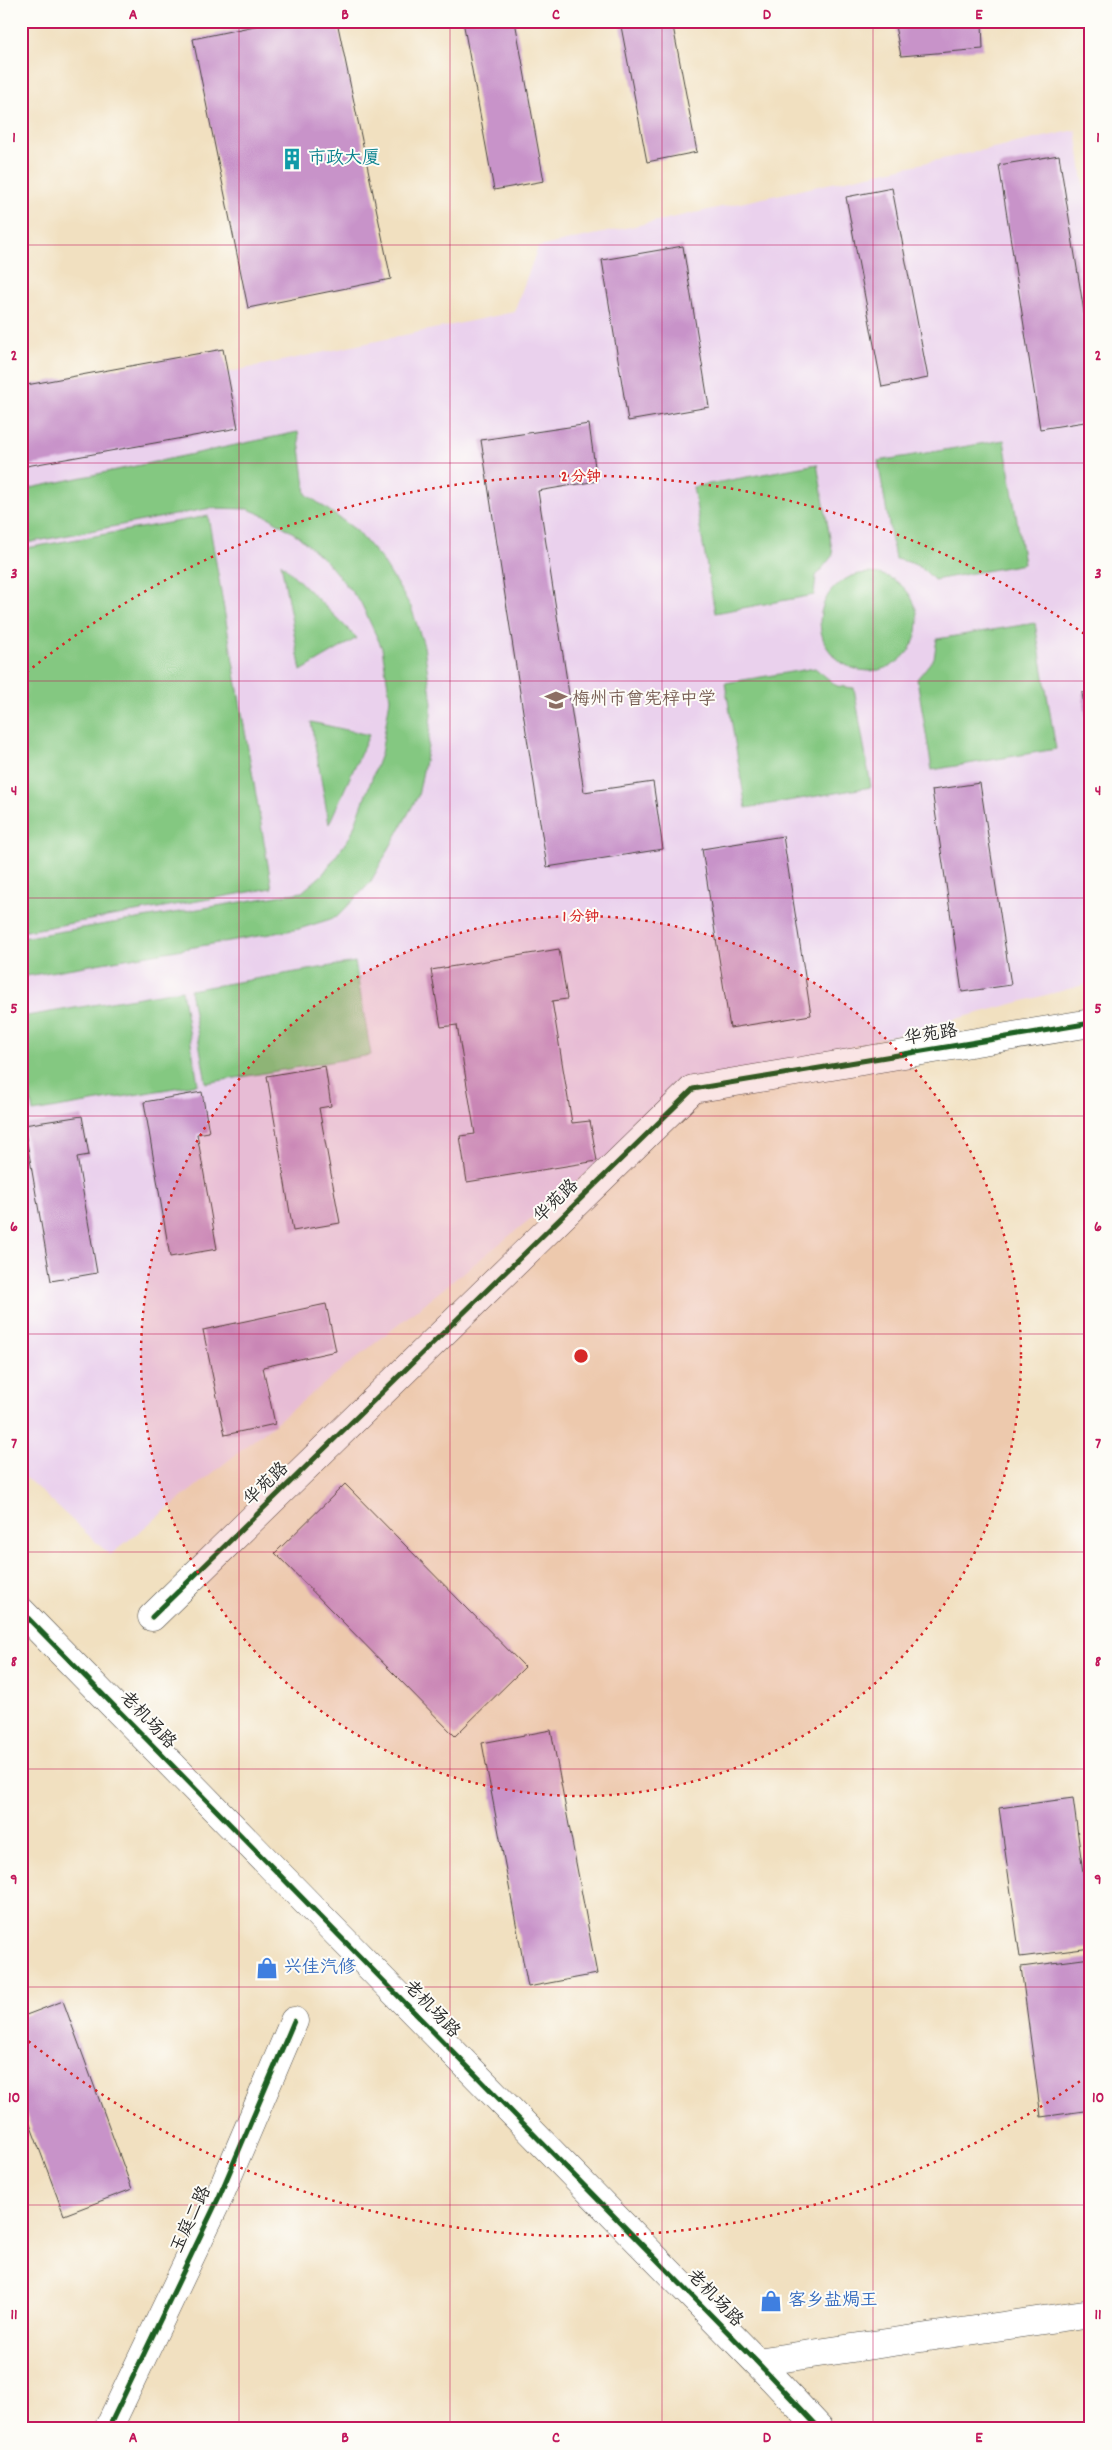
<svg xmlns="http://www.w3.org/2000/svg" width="1112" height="2450" font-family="Dekko,'LXGW WenKai TC',sans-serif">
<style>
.built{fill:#ead1ed}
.green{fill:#84c881;stroke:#587a56}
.building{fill:#c893c9}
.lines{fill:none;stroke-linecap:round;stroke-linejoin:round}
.minor-casing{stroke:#494641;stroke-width:29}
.minor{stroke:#fff;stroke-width:28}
.cycleway-casing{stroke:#fdfcf7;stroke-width:8}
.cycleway{stroke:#1b5e20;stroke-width:5}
.grid{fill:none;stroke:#c2185b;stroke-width:1;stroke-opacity:0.55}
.ring{fill:none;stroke:#d62828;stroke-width:2.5;stroke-dasharray:2.5 5}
.labels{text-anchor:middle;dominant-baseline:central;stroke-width:4;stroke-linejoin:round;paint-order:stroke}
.culture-label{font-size:18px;fill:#0d838f;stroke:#fdfcf7;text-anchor:start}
.education-label{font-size:18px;fill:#785e54;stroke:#fdfcf7;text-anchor:start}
.street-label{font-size:18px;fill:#2b2b2b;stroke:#fdfcf7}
.shop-label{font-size:18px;fill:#366cbe;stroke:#fdfcf7;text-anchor:start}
.centre{fill:#d62828;stroke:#fdfcf7;stroke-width:2.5}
.ring-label{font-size:15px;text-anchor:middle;font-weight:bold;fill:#d62828;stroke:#fdfcf7;stroke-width:4;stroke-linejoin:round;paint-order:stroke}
.neatline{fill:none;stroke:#c2185b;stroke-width:2}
.grid-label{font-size:16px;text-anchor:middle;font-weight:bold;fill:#c2185b}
</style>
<rect width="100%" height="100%" fill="#fdfcf7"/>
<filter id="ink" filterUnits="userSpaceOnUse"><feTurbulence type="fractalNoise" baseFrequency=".02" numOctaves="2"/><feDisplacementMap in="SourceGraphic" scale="10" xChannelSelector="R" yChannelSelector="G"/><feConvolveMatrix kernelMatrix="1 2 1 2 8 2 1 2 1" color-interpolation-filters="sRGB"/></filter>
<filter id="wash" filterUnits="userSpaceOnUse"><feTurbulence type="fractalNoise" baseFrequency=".0096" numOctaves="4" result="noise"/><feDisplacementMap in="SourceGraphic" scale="20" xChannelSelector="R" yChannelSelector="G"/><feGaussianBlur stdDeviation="1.12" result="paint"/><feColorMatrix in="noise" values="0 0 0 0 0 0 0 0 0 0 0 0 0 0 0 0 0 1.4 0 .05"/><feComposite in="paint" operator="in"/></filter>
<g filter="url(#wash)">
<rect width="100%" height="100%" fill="#f1e0c0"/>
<path class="built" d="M1076,130L1091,239V983L693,1089L110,1555L21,1473V416L514,312L538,247Z"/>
<path class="green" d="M298,432L306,494L356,530L382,560L411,607L424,646L432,703L428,746L418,796L370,883L337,917L299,929L21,977V938L302,892L323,874L351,835L381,754L390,699L382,648L361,603L327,562L298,536L270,518L248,509L211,508L21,544V490Z
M1004,440L1024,564L934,580C922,566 912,562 895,559L878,461Z
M817,464L833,555L816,576L814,595L715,613L693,487Z
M208,516L272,888L21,932V549Z
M281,563L357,638L301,671Z
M820 622a49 49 0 1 1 98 0a49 49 0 1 1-98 0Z
M1035,623L1056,749L932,770L917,679L934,658L937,639Z
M815,668L837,686L854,688L871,787L746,808L725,683Z
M311,722L369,735L329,824Z
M355,962L371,1055L206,1083L190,990Z
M182,990L198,1084L33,1112L21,1046V1017Z"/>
<g id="blocks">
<path class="building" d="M278,21H337L391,279L248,308L193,39Z
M463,21H515L544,181L494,190Z
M620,21H672L697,152L647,162Z
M894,21H982L983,49L901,56Z
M1059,155L1091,356V421L1040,429L999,165Z
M892,188L928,378L882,387L846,197Z
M683,246L709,407L628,421L602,260Z
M223,349L238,428L21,467V386Z
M589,424L597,481L538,491L584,792L653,782L663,849L547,867L481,440Z
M1091,692V741H1090L1082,693Z
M980,783L1011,985L962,992L932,790Z
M783,836L811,1015L730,1028L702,849Z
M559,949L567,999L552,1001L572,1123L590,1121L597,1161L467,1182L460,1136L475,1134L457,1025L441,1027L431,970Z
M325,1066L331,1106L319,1108L340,1223L293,1231L267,1076Z
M202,1092L209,1132L197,1134L217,1249L170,1257L144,1102Z
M82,1116L89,1155L77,1157L97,1273L51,1281L24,1125Z
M326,1304L336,1351L263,1367L275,1424L225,1435L203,1330Z
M345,1484L525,1667L455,1736L275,1553Z
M551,1730L597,1974L528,1987L482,1743Z
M1073,1798L1091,1932V1948L1020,1957L999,1808Z
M1091,1958V2110L1041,2117L1021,1967Z
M63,2001L132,2189L64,2215L21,2100V2017Z"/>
</g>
</g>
<g filter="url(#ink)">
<use href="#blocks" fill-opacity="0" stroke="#494641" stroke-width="1"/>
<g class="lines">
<g class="minor-casing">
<path id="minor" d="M21,1611L757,2362L820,2429
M152,1617L693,1089L1091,1023
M757,2362L1091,2313
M108,2429L219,2197L294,2021"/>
</g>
<use href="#minor" class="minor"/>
<g class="cycleway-casing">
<path id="cycleway" d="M21,1611L757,2362L820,2429
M152,1617L693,1089L1091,1023
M108,2429L219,2197L294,2021"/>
</g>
<use href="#cycleway" class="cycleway"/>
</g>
</g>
<path class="grid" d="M239,21V2429M450,21V2429M662,21V2429M873,21V2429M21,245H1091M21,463H1091M21,681H1091M21,898H1091M21,1116H1091M21,1334H1091M21,1552H1091M21,1769H1091M21,1987H1091M21,2205H1091"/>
<circle cx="581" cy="1356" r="440" fill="#d62828" fill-opacity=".12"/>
<g class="ring">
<circle cx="581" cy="1356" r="440"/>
<path d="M1086 2077A880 880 0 0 1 21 2035M21 677A880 880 0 0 1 1086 635"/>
</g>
<defs>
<g id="building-bare" transform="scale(1.725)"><path d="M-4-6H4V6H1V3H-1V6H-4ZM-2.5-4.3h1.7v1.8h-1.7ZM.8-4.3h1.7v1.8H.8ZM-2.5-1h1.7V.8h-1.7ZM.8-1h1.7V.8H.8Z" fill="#0f9aa8" stroke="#fdfcf7" stroke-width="2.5" paint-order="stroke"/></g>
<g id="school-bare" transform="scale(1.725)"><path d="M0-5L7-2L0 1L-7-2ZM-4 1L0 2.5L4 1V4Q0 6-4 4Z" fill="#8d6e63" stroke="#fdfcf7" stroke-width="2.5" paint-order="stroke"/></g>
<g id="shop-bare" transform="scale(1.725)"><path d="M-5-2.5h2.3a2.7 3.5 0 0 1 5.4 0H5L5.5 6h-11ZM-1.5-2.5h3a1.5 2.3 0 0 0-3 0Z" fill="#3f7fe0" stroke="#fdfcf7" stroke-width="2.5" paint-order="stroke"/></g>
</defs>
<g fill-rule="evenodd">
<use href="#building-bare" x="292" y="159"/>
<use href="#school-bare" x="556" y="700"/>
<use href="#shop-bare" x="267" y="1968"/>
<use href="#shop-bare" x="771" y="2301"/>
</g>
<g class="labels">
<g class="culture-label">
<text x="308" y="159">市政大厦</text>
</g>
<g class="education-label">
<text x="572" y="700">梅州市曾宪梓中学</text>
</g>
<g class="street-label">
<text transform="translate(931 1036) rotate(-9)">华苑路</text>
<text transform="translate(557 1202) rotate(-44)">华苑路</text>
<text transform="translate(267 1485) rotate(-44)">华苑路</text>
<text transform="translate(147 1721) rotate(46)">老机场路</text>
<text transform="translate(431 2010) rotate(46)">老机场路</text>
<text transform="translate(192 2220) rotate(-65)">玉庭二路</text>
<text transform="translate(714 2299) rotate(46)">老机场路</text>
</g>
<g class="shop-label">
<text x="284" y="1968">兴佳汽修</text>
<text x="788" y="2301">客乡盐焗王</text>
</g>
</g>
<circle cx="581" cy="1356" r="8" class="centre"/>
<g class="ring-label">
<text x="581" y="481">2 分钟</text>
<text x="581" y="921">1 分钟</text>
</g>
<rect width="1112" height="2450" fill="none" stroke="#fdfcf7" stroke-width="55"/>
<rect x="28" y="28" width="1056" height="2394" class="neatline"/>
<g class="grid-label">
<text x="133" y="19">A</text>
<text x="345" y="19">B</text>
<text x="556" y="19">C</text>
<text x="767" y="19">D</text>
<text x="979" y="19">E</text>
<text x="14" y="142">1</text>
<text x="1098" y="142">1</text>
<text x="14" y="360">2</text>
<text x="1098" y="360">2</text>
<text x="14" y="578">3</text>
<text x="1098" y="578">3</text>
<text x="14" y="795">4</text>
<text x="1098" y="795">4</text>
<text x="14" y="1013">5</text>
<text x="1098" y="1013">5</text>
<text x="14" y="1231">6</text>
<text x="1098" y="1231">6</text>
<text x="14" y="1448">7</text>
<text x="1098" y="1448">7</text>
<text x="14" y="1666">8</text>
<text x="1098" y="1666">8</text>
<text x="14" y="1884">9</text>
<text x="1098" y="1884">9</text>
<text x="14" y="2102">10</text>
<text x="1098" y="2102">10</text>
<text x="14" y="2319">11</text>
<text x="1098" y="2319">11</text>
<text x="133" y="2442">A</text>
<text x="345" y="2442">B</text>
<text x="556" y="2442">C</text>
<text x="767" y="2442">D</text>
<text x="979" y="2442">E</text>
</g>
</svg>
